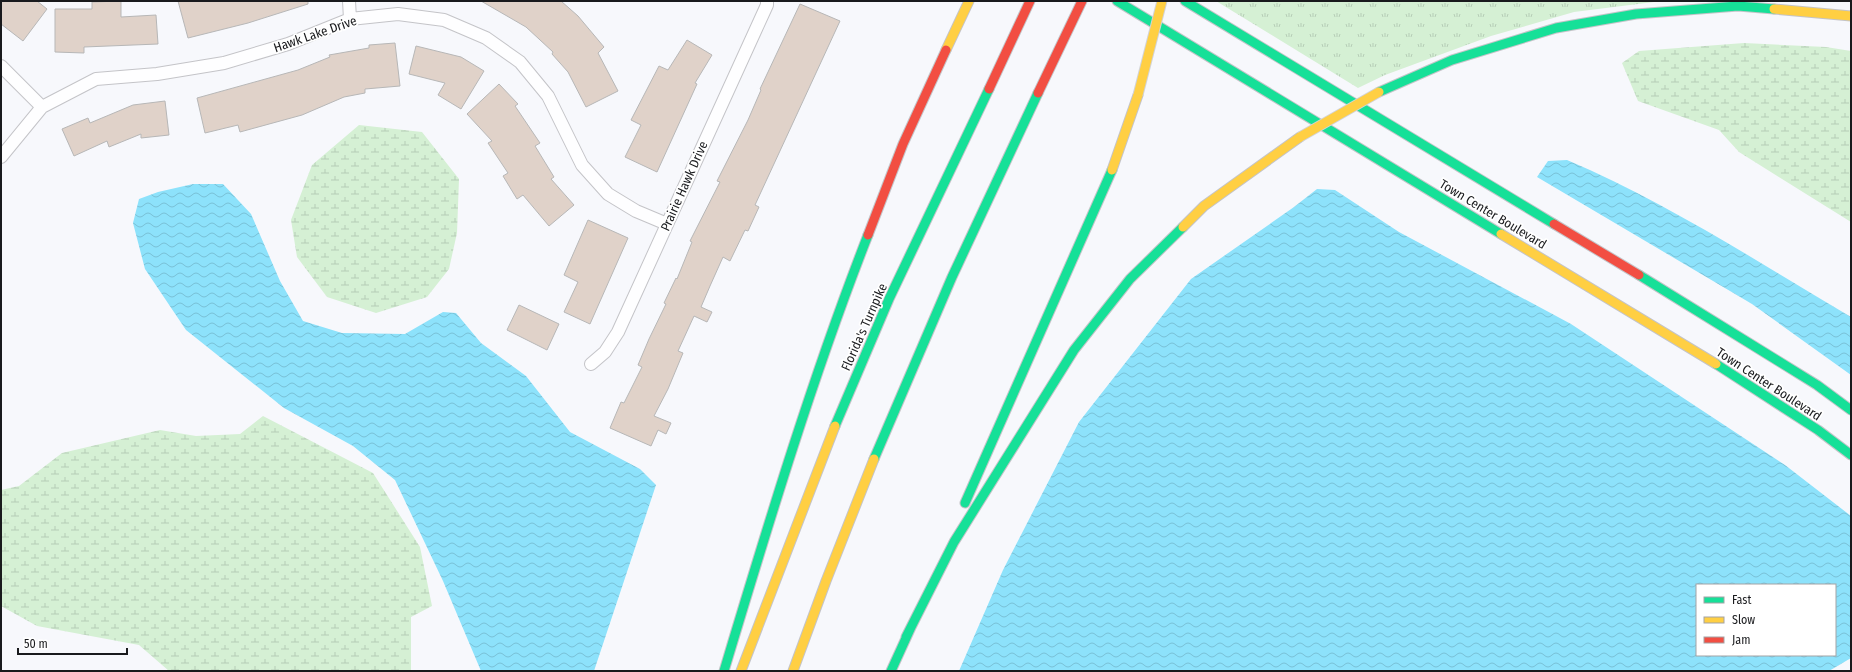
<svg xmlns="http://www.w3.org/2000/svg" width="1852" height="672" font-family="'Fira Sans Condensed',sans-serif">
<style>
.grass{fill:url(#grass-tufts)}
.wetland{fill:url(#wetland-marsh)}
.water{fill:url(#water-waves);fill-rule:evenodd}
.building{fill:#e0d2c9;stroke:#b7b7b7}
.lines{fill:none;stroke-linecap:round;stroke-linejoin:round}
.street-casing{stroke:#c4c4c8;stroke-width:14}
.fast-casing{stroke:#c4c4c8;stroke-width:11}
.slow-casing{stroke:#c4c4c8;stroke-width:11}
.jam-casing{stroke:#c4c4c8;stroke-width:11}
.street{stroke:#fefeff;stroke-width:12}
.fast{stroke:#16e098;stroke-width:9}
.slow{stroke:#ffcf43;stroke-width:9}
.jam{stroke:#f24e42;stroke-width:9}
.slow-bridge-casing{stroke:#d2d3d6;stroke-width:11;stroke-linecap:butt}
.slow-bridge{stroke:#ffcf43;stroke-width:9}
.labels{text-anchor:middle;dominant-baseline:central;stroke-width:3.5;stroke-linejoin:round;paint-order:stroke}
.street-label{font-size:13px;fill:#191a1d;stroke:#fff}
</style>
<defs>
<pattern id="grass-tufts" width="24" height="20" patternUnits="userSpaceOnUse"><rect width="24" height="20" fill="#d5f0d4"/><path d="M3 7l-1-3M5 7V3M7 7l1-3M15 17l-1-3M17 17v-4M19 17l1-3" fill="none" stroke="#b6cdb6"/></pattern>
<pattern id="wetland-marsh" width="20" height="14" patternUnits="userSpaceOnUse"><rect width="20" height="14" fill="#d5f0d4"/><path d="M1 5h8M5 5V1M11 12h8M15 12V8" fill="none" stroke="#b6cdb6"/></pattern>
<pattern id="water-waves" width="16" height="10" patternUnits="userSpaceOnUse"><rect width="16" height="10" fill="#8de2fb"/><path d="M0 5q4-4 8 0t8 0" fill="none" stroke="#79c1d7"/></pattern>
</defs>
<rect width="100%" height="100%" fill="#f7f8fc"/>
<path class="grass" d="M1216,1H1662L1574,12L1491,36L1385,75L1358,88Z"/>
<path class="wetland" d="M1744,43L1826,47L1851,51V222L1739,152L1719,130L1638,101L1622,63L1639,51Z
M359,125L422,132L459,179L457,233L449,269L427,297L376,313L327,297L297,257L291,220L312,165Z
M263,416L373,473L420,547L432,606L411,617V671H169L139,645L37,626L1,606V490L19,486L62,453L160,430L196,436L240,434Z"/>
<path class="water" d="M1567,160C1666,202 1758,262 1851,317V375L1752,304L1537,177L1548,161Z
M193,184H223L251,214L280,281L303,321L342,333L405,334L443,312L456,313L481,343L526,376L570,432L640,469L656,485L594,671H481L443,581L395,480L353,446L284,408L186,330L145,269L133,223L139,199L158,192Z
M1317,189L1335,190L1399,232L1571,324L1785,465L1851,516V658L1829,671H959L1003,570L1079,422L1191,279L1294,207ZM1697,585H1835V655H1697Z"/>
<path class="building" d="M1,1H37L47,9L23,41L1,24Z
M121,1V17L156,15L158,44L84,47V53L55,52V9H92V2Z
M178,1H308V4L248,23L188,38Z
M481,1H561L578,16L604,47L598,53L618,91L586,107L568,72L552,54L553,52L526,27Z
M800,4L840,21L755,205L759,207L748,231L745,230L730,261L723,257L710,286L701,307L712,312L707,322L694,316L678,351L683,353L668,389L654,416L671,423L666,434L658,430L651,446L610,428L621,402L624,403L642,367L638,365L649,339L666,304L664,303L676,278L677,279L692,242L690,241L720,182L717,181L748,120L761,90L760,89Z
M687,40L712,55L695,83L697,84L657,172L625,157L641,125L631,120L659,66L668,70Z
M395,43L400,86L365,89V93L344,97L302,115L240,132L238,125L205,133L197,98L298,70L330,57L329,55L369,48V45Z
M416,46L461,57L484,71L461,109L438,95L445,83L409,74Z
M499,84L518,104L515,106L540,143L535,146L554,177L551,179L574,205L549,226L523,195L517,199L503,176L508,173L488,143L492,141L467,114Z
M165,101L169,135L141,138V134L109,147L107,141L74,156L62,129L88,118L90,123L133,105Z
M588,220L628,238L590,324L564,312L578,282L564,275Z
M519,305L559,324L547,350L507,330Z"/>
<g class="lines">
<g class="street-casing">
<path id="street" d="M349,1L350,19
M1,66L42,107
M1,157L42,107L96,79L157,74L224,63L288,44L350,19L398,14L444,20L486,38L520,62L548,96L582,165L608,194L636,211L667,224
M591,364L605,352L618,332L767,5V1"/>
</g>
<g class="fast-casing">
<path id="fast" d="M1117,1L1501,234
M1185,1L1554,224
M1379,92L1452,60L1556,28L1636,14L1738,6L1774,9
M1639,275L1817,385L1851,410
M1716,364L1818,430L1851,455
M835,426L889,299L989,89
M874,459L952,277L1038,93
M965,503L1112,170
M906,637L954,542L1074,350L1130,279L1183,227
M724,671C768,525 812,378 868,235
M891,671L912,625"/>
</g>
<g class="slow-casing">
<path id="slow" d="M1774,9L1851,16
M946,50L969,1
M1112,170L1138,95
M1183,227L1204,206L1300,137
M1501,234L1716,364
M741,671L835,426
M793,671L826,581L874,459"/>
</g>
<g class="jam-casing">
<path id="jam" d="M989,89L1030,1
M1038,93L1082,1
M1554,224L1639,275
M868,235L903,144L946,50"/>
</g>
<use href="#street" class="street"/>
<use href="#fast" class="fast"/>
<use href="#slow" class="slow"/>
<use href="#jam" class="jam"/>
<g class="slow-bridge-casing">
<path id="slow-bridge" d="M1138,95L1162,1
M1300,137L1379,92"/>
</g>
<use href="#slow-bridge" class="slow-bridge"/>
</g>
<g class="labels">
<g class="street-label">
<text transform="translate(315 34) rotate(-19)">Hawk Lake Drive</text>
<text transform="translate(684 186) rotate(-66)">Prairie Hawk Drive</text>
<text transform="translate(1493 214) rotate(31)">Town Center Boulevard</text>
<text transform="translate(864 327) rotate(-66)">Florida's Turnpike</text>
<text transform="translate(1769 384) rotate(33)">Town Center Boulevard</text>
</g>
</g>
<rect width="1852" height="672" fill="none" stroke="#191a1d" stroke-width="4"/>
<rect x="1696" y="584" width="140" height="72" fill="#ffffff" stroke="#a3a3a5"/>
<rect x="1704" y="597" width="20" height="6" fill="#16e098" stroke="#a3a3a5"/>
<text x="1732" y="604" font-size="12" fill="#191a1d">Fast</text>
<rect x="1704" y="617" width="20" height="6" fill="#ffcf43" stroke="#a3a3a5"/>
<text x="1732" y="624" font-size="12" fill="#191a1d">Slow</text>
<rect x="1704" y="637" width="20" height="6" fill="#f24e42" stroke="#a3a3a5"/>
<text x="1732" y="644" font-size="12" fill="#191a1d">Jam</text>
<path d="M18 648v6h109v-6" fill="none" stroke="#191a1d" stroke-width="2"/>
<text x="24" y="648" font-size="12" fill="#191a1d" stroke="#ffffff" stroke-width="3" paint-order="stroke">50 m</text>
</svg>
